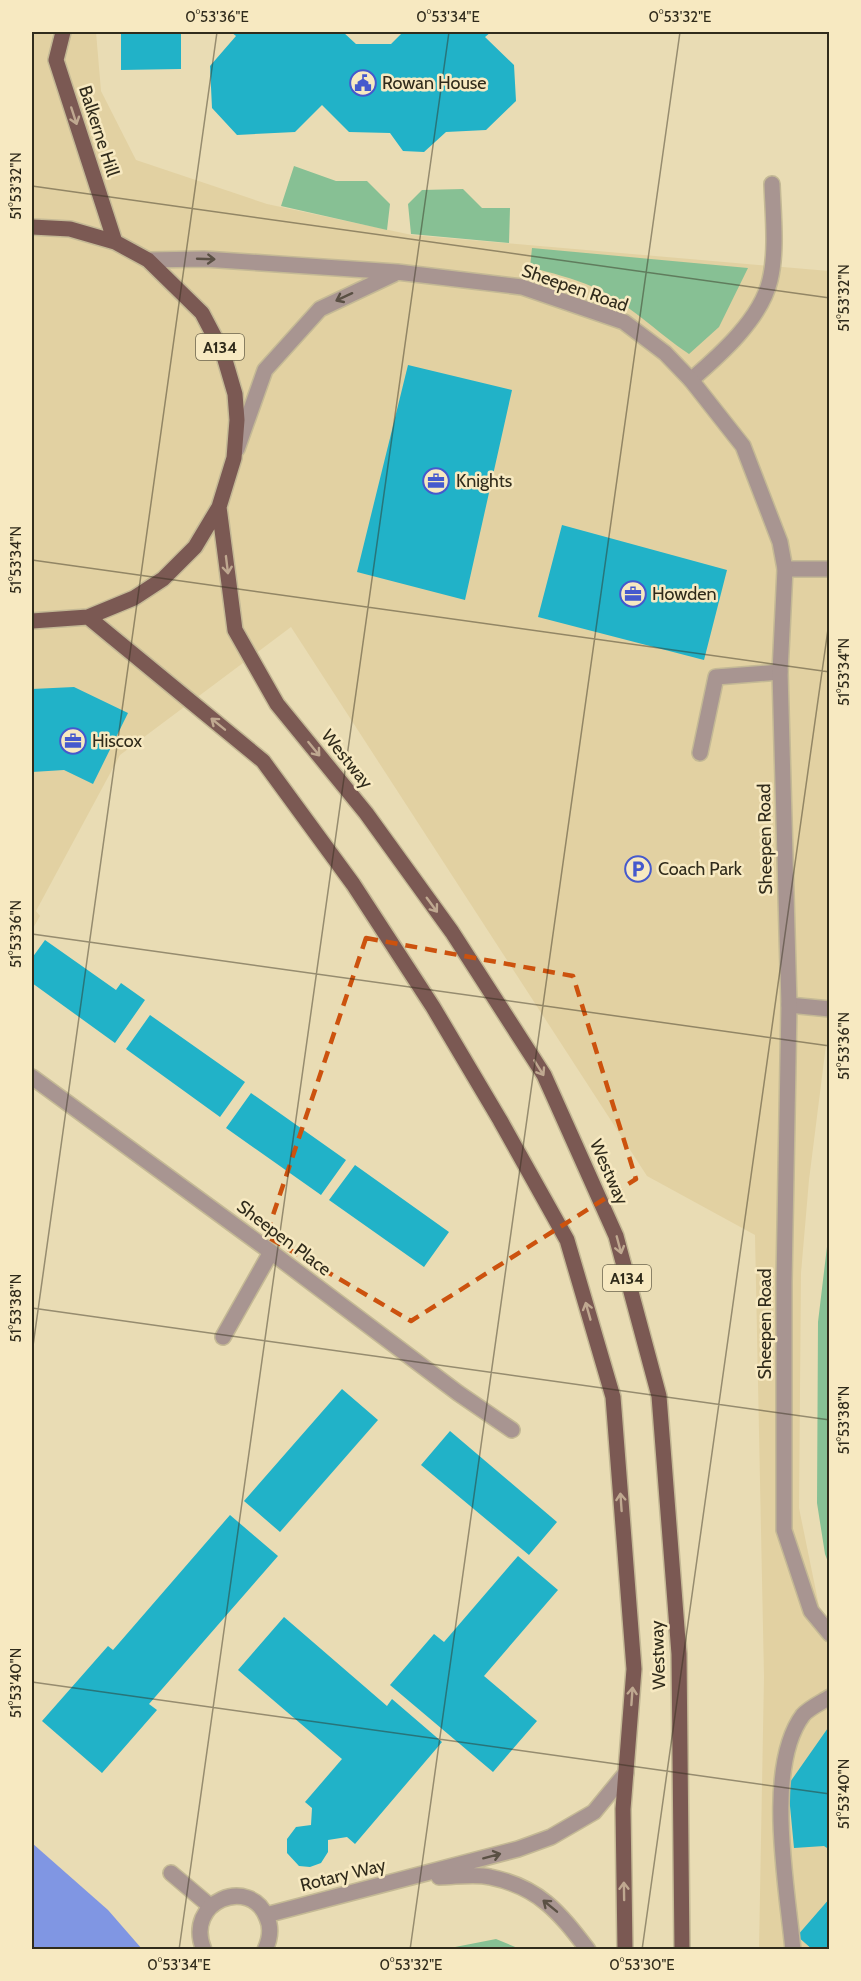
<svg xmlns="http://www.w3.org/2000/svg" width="861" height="1981" font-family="Cabin,sans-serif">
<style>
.built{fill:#e2d1a2}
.green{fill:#87c094}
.water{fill:#8096e3}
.building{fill:#21b2c8}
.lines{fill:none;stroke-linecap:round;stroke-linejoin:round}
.service-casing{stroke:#c4b995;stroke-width:18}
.minor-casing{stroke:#c4b995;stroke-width:18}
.tertiary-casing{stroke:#c4b995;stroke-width:18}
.primary-casing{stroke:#c4b995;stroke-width:18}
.service{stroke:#a89591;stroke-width:15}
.minor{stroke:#a89591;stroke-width:15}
.tertiary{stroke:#a89591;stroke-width:15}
.primary{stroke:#7b5953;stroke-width:15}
.oneway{stroke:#bfa890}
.oneway2{stroke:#5a5044}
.marked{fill:none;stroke:#cc520e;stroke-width:4.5;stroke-dasharray:12 8;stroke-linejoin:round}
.ticks{fill:none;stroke:#302b1b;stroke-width:1.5;stroke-opacity:0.45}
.labels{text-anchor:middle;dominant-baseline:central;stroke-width:5;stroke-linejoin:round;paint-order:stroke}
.shield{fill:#f7e9c1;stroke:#6c644d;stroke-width:1.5}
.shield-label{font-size:16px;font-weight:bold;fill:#302b1b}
.poi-label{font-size:18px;fill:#302b1b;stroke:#f7e9c1;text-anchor:start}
.street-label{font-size:18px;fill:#302b1b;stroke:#f7e9c1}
.neatline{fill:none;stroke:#302b1b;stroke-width:2}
.ticks-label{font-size:15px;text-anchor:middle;fill:#302b1b}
</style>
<rect width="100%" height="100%" fill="#e9dcb4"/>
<path class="built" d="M32,32H96L101,91L136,160L267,204L412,235L829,271L830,1045H826L809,1180L801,1273L799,1508L819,1606L829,1633V1949H759L764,1677L755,1235L647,1176L291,627L120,755L36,911L40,916L32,930Z"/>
<path class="green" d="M294,166L336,181H367L390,204L387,230L281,206Z
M463,189L482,208H510L509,243L411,234L408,204L422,190Z
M532,248L748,268L719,327L689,354C656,332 629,303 593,287C573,278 551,273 530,267Z
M829,1230L830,1560L828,1562L825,1554L817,1503L818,1322Z
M496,1939L520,1949H445Z"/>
<path class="water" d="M32,1843L108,1910L142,1949H32Z"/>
<path class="building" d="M121,32H181V69L121,70Z
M231,32H343L356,44H391L403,32H491L485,37L514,65L516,101L486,130L446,132L424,152L403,151L390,133L349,132L322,105L295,132L237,135L212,108L210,66L236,36Z
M408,365L512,390L465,600L357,572Z
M562,525L727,570L704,660L538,617Z
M74,687L128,713L93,784L64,770L32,772V689Z
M45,940L116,990L121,983L145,1000L115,1043L32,983V958Z
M150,1015L245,1082L220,1117L126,1049Z
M251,1093L346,1160L321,1195L226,1128Z
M355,1165L449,1232L424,1267L329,1200Z
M342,1389L378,1420L280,1532L244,1501Z
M450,1431L557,1522L529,1555L421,1465Z
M230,1515L278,1556L149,1704L157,1710L102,1773L42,1721L108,1646L113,1650Z
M518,1556L558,1590L484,1676L537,1721L493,1772L390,1685L434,1634L444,1642Z
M284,1617L387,1706L392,1699L442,1742L355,1844L347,1837L328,1840V1852L321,1863L310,1867L299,1866L287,1853V1839L296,1827L311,1825L312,1808L305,1802L342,1759L238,1670Z
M830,1725V1850L824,1846L794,1848L788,1785Z
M830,1898V1950H813L797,1936Z"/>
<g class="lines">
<g class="service-casing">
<path id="service" d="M691,380C720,355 761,319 770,280C777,251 773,214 772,184
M785,569H830
M700,753L716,677L780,672
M789,1005L830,1009
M223,1337L271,1252
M171,1873L210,1906
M793,1950C787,1887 764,1767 803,1715C809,1708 822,1702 830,1697"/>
</g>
<g class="minor-casing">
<path id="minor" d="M32,1077L271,1252L458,1393L512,1430
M439,1877C455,1877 474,1873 490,1877C539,1887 559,1912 588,1950
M266,1915L518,1849L551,1837L594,1812L626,1773
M204,1950C183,1901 251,1875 267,1918C272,1929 270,1939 265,1950"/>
</g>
<g class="tertiary-casing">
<path id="tertiary" d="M148,260L204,259L397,272L522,287L624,322L665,353L691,380L743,446L780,542L785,569L780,672L789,1005L784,1282V1530L811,1611L830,1634
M237,449L265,370L320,309L394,274"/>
</g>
<g class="primary-casing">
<path id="primary" d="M63,32L56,60L115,242
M32,227L70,229L115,242L148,260L202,313L223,353L235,394L237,420L234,458L219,507L195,547L163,579L134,598L88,617L32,621
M219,507L235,630L277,704L366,813L452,932L544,1075L616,1236L659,1396L679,1654L682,1950
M88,617L263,761L353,884L433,1007L500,1120L567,1240L613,1397L634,1669L623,1809L625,1950"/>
</g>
<use href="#service" class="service"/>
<use href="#minor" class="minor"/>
<use href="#tertiary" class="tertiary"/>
<use href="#primary" class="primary"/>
</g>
<defs><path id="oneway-shaft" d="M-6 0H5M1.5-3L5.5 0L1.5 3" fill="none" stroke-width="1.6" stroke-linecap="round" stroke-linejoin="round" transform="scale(1.5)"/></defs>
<g class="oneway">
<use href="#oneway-shaft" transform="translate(74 116) rotate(72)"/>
<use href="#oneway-shaft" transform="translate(227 565) rotate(83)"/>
<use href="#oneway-shaft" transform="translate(218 724) rotate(-141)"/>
<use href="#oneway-shaft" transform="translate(314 749) rotate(51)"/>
<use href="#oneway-shaft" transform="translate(432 905) rotate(54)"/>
<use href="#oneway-shaft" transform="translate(539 1068) rotate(58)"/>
<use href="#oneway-shaft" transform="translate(619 1245) rotate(75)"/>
<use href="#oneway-shaft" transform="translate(588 1311) rotate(-106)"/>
<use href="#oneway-shaft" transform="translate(621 1502) rotate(-94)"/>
<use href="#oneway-shaft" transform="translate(632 1696) rotate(-86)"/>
<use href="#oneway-shaft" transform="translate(624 1891) rotate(-91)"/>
</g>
<g class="oneway2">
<use href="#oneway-shaft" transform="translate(206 259) rotate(2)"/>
<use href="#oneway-shaft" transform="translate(344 297) rotate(155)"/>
<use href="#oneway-shaft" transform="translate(492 1856) rotate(-15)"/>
<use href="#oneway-shaft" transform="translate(550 1906) rotate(-141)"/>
</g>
<path class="marked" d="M366,938L573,976L636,1179L411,1321L266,1236Z"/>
<path class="ticks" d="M32,186L830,298M32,560L830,672M32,934L830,1046M32,1308L830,1420M32,1353L217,32M32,1682L830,1794M179,1950L449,32M410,1950L680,32M642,1950L830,615"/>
<defs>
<g id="civic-ring" transform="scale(1.35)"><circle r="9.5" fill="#f7e9c1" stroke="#4559cd" stroke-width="1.5"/><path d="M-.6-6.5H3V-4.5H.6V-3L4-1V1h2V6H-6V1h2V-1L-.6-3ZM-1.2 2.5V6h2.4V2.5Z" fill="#4559cd"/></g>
<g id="office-ring" transform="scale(1.35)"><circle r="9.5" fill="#f7e9c1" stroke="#4559cd" stroke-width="1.5"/><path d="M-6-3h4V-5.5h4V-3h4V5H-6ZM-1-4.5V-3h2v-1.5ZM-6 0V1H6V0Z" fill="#4559cd"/></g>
<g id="parking-ring" transform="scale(1.35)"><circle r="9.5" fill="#f7e9c1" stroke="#4559cd" stroke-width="1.5"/><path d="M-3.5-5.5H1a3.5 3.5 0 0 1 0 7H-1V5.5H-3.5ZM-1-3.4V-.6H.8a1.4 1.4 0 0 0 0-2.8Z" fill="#4559cd"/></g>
</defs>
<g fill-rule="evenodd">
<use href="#civic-ring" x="363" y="83"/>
<use href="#office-ring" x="436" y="481"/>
<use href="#office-ring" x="633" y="594"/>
<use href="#office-ring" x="73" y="741"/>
<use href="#parking-ring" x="638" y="869"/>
</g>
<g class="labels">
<g class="shield">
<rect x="196" y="334" width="48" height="26" rx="4.5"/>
<rect x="603" y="1265" width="48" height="26" rx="4.5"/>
</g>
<g class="shield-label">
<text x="220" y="347">A134</text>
<text x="627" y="1278">A134</text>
</g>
<g class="poi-label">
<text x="382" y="83">Rowan House</text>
<text x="456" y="481">Knights</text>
<text x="652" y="594">Howden</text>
<text x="92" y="741">Hiscox</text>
<text x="658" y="869">Coach Park</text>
</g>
<g class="street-label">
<text transform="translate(99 131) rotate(72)">Balkerne Hill</text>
<text transform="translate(575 288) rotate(19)">Sheepen Road</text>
<text transform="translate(347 759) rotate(51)">Westway</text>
<text transform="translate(765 839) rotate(-91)">Sheepen Road</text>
<text transform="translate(609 1172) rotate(66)">Westway</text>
<text transform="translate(284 1238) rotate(37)">Sheepen Place</text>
<text transform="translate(765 1324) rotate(-90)">Sheepen Road</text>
<text transform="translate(658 1655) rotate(-92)">Westway</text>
<text transform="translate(343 1875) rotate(-14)">Rotary Way</text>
</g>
</g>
<rect width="861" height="1981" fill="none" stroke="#f7e9c1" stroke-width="66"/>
<rect x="33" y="33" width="795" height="1915" class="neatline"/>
<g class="ticks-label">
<text x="217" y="22">0°53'36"E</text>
<text x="448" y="22">0°53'34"E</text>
<text x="680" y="22">0°53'32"E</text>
<text transform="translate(16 186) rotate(-90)" y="5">51°53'32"N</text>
<text transform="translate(844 298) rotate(-90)" y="5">51°53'32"N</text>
<text transform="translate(16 560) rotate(-90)" y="5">51°53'34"N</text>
<text transform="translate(844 672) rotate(-90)" y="5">51°53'34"N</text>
<text transform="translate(16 934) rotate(-90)" y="5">51°53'36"N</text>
<text transform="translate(844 1046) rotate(-90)" y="5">51°53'36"N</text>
<text transform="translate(16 1308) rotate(-90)" y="5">51°53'38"N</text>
<text transform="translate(844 1420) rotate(-90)" y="5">51°53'38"N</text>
<text transform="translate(16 1683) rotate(-90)" y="5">51°53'40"N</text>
<text transform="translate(844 1794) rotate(-90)" y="5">51°53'40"N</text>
<text x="179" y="1970">0°53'34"E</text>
<text x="411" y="1970">0°53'32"E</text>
<text x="642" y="1970">0°53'30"E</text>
</g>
</svg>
